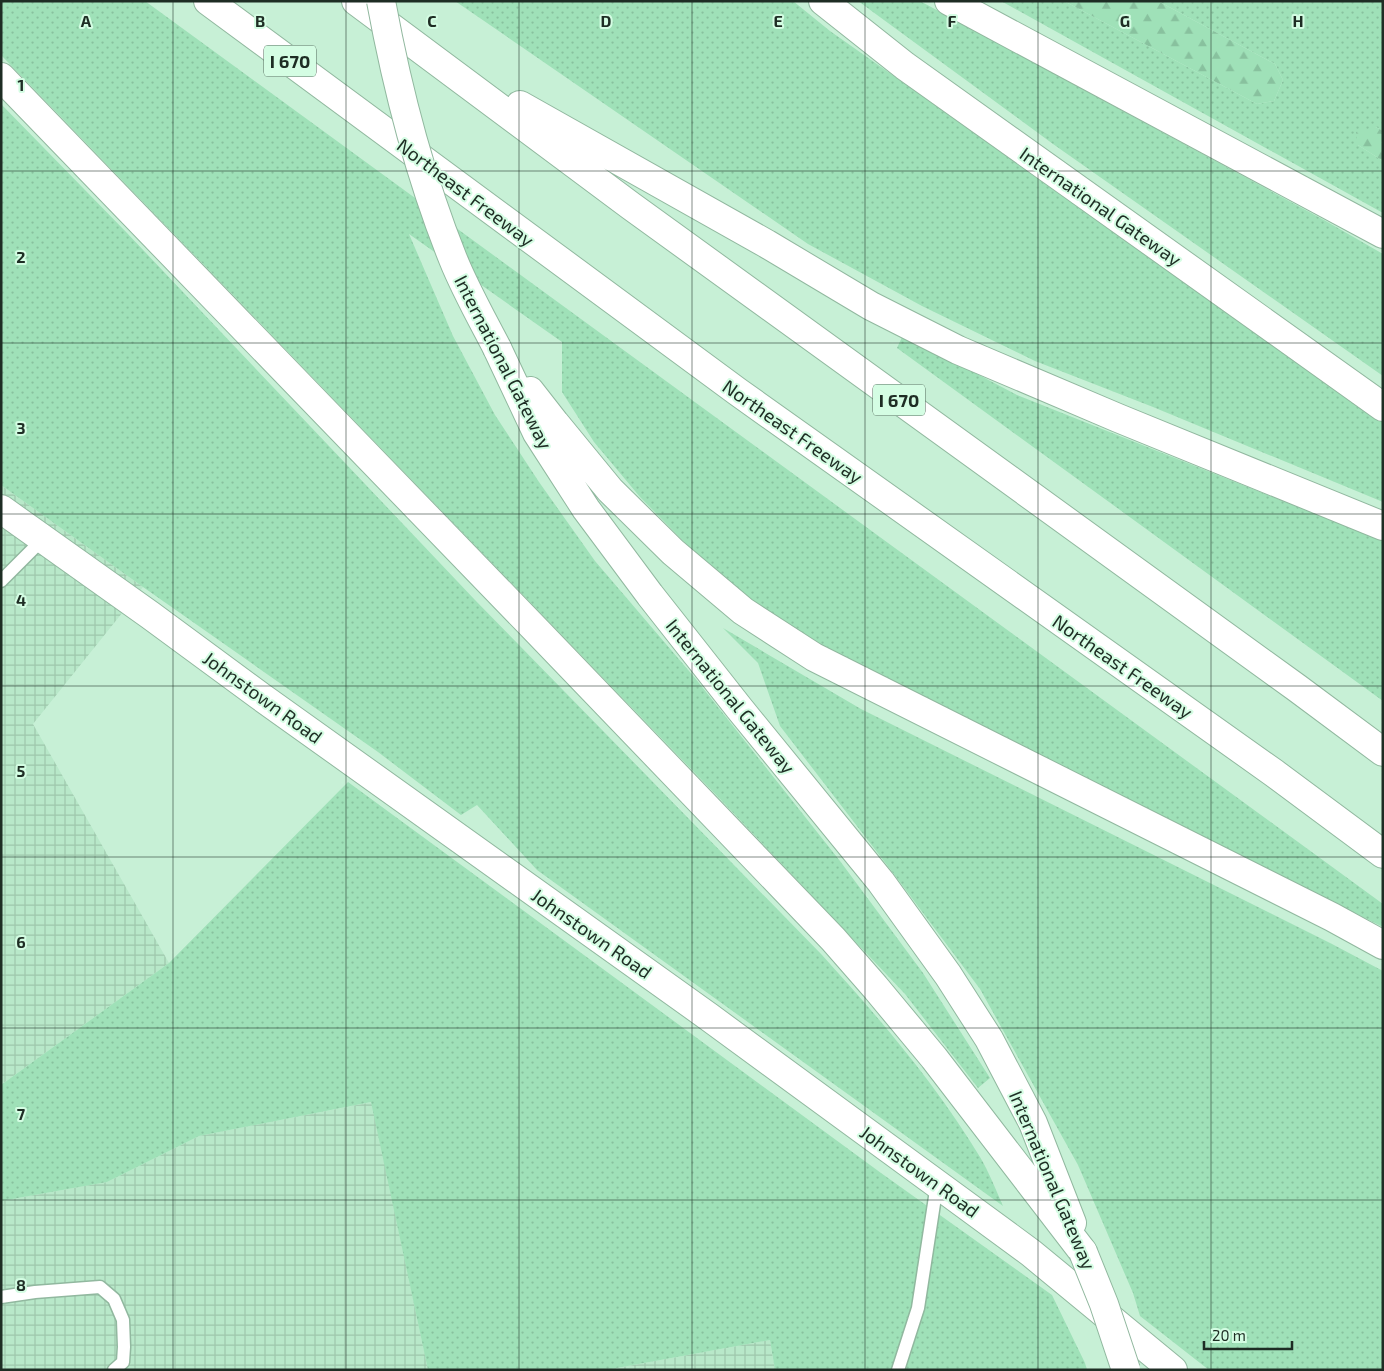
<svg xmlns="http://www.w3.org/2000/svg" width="1384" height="1371" font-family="'Exo 2',sans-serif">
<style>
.industrial{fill:url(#industrial-grid)}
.grass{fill:url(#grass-dots)}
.forest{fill:url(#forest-firs)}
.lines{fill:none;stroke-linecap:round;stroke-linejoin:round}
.lane-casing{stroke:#91b89f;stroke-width:15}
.secondary-casing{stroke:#91b89f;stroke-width:30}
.highway-casing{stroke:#91b89f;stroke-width:30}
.lane{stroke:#fff;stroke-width:12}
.secondary{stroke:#fff;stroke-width:28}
.highway{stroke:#fff;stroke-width:28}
.highway-bridge-casing{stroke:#91b89f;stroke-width:30;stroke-linecap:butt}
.highway-bridge{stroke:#fff;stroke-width:28}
.grid{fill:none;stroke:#1e2d24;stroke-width:1;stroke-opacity:0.55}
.labels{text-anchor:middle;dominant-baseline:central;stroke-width:4;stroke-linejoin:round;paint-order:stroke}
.shield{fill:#d4fde3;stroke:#556b5d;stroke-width:1}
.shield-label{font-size:18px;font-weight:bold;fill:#1e2d24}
.street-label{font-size:19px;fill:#1e2d24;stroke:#d4fde3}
.grid-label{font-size:16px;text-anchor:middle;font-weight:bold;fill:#1e2d24;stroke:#d4fde3;stroke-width:4;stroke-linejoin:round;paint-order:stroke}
</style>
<defs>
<pattern id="industrial-grid" width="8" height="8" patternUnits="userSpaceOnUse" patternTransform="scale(1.25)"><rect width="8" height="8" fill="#b8e8c9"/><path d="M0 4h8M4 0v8" fill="none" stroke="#9ec7ac"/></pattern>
<pattern id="grass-dots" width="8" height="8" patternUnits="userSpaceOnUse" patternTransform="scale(1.25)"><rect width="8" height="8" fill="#9fe1b8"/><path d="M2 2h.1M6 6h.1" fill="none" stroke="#88c19e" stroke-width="1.8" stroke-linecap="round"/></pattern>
<pattern id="forest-firs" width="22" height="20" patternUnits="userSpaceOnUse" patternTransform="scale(1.25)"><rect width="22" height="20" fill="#9fe1b8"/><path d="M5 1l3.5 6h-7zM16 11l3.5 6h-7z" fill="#88c19e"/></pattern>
</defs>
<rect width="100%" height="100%" fill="#c7f0d6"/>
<path class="industrial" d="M1,485L143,587L33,724L169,963L1,1085Z
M372,1102L428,1370H1V1201L107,1182L199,1136Z
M770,1340L775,1370H606Z"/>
<path class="grass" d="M1,1H145L1383,904V927L920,698L820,644L755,603L703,561L640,497L594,442L562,392V342L409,234L453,336L495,415L539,482L595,561L695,678L840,861L923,973L990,1078L978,1088L905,994L722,801L1,55Z
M455,1H793L830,31L1383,421V502L1153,407L1035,361L922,306L808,244Z
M858,1H920L1324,220L1383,254V376L1053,144Z
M1001,1H1064L1257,104L1274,101L1283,80L1275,64L1158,1H1383V131L1376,127L1358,145L1383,161V213Z
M1,104L127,233L475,600L822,955C880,1019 936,1084 980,1157C989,1172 996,1190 1003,1206L537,870L477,805L461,815L378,752L143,587L1,485Z
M903,335L1017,395L1383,541V701L897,348Z
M723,628L861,709L1332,944L1383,971V1370H1209L1140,1316L1133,1293L1078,1165L980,989L890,869L780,726L758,663Z
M348,782L881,1173L1052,1295L1085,1363L1087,1370H775L770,1340L606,1370H428L371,1102L199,1136L107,1182L1,1201V1085L169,963Z"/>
<path class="forest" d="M1064,1H1158L1275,64L1283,80L1274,101L1257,104Z
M1376,127L1383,131V161L1358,145L1356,132Z"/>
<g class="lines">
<g class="lane-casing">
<path id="lane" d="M1,581L43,539
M1,1297L35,1292L100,1287L114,1299L123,1320L124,1347L123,1362L114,1370
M898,1370L918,1308L937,1184"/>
</g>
<g class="secondary-casing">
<path id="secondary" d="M1,509L150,615L260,696L709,1017L937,1184L1031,1253L1173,1370"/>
</g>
<g class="highway-casing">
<path id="highway" d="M208,1L738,392L1274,773L1383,854
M356,1L631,206L1297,688L1383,752
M823,1L905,66L1383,407
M949,1L1383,234
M1,77L538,632L833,939L875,987L934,1058L1083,1252
M520,105L767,244L871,306L958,350L1118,418L1383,526
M497,348L537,433L586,509L650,595L739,708L881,882L948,975L989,1039L1033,1123L1072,1223
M530,391L555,423L610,490L673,552L743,611L814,657L1332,917L1383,945"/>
</g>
<use href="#lane" class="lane"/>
<use href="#secondary" class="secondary"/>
<use href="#highway" class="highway"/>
<g class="highway-bridge-casing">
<path id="highway-bridge" d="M381,1C397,88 420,177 453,259C465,289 482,319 497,348
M1083,1252L1104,1304L1126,1370"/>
</g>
<use href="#highway-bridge" class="highway-bridge"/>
</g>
<path class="grid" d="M173,1V1370M346,1V1370M519,1V1370M692,1V1370M865,1V1370M1038,1V1370M1211,1V1370M1,171H1383M1,343H1383M1,514H1383M1,686H1383M1,857H1383M1,1028H1383M1,1200H1383"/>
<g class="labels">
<g class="shield">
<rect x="264" y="45.5" width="52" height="31" rx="4"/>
<rect x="873" y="384.5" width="52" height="31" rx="4"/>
</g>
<g class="shield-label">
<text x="290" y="61">I 670</text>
<text x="899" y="400">I 670</text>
</g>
<g class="street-label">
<text transform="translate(466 192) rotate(37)">Northeast Freeway</text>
<text transform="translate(1101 206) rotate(35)">International Gateway</text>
<text transform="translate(504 362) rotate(63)">International Gateway</text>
<text transform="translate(793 431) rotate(35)">Northeast Freeway</text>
<text transform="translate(1123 666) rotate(35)">Northeast Freeway</text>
<text transform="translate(731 696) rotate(51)">International Gateway</text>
<text transform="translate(263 697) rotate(36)">Johnstown Road</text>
<text transform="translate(592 933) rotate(35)">Johnstown Road</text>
<text transform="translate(920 1171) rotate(36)">Johnstown Road</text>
<text transform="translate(1053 1180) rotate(67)">International Gateway</text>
</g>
</g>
<g class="grid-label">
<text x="86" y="27">A</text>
<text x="260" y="27">B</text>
<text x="432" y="27">C</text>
<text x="606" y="27">D</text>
<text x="778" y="27">E</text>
<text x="952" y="27">F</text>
<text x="1125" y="27">G</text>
<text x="1298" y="27">H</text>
<text x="21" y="91">1</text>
<text x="21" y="263">2</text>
<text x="21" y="434">3</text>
<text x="21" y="606">4</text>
<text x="21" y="777">5</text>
<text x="21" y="948">6</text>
<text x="21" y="1120">7</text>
<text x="21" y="1291">8</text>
</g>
<rect width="1384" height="1371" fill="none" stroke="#1e2d24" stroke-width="5"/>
<path d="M1204 1341v8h88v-8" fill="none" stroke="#1e2d24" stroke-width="2.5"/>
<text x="1212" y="1341" font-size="15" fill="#1e2d24" stroke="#d4fde3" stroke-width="4" paint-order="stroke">20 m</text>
</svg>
